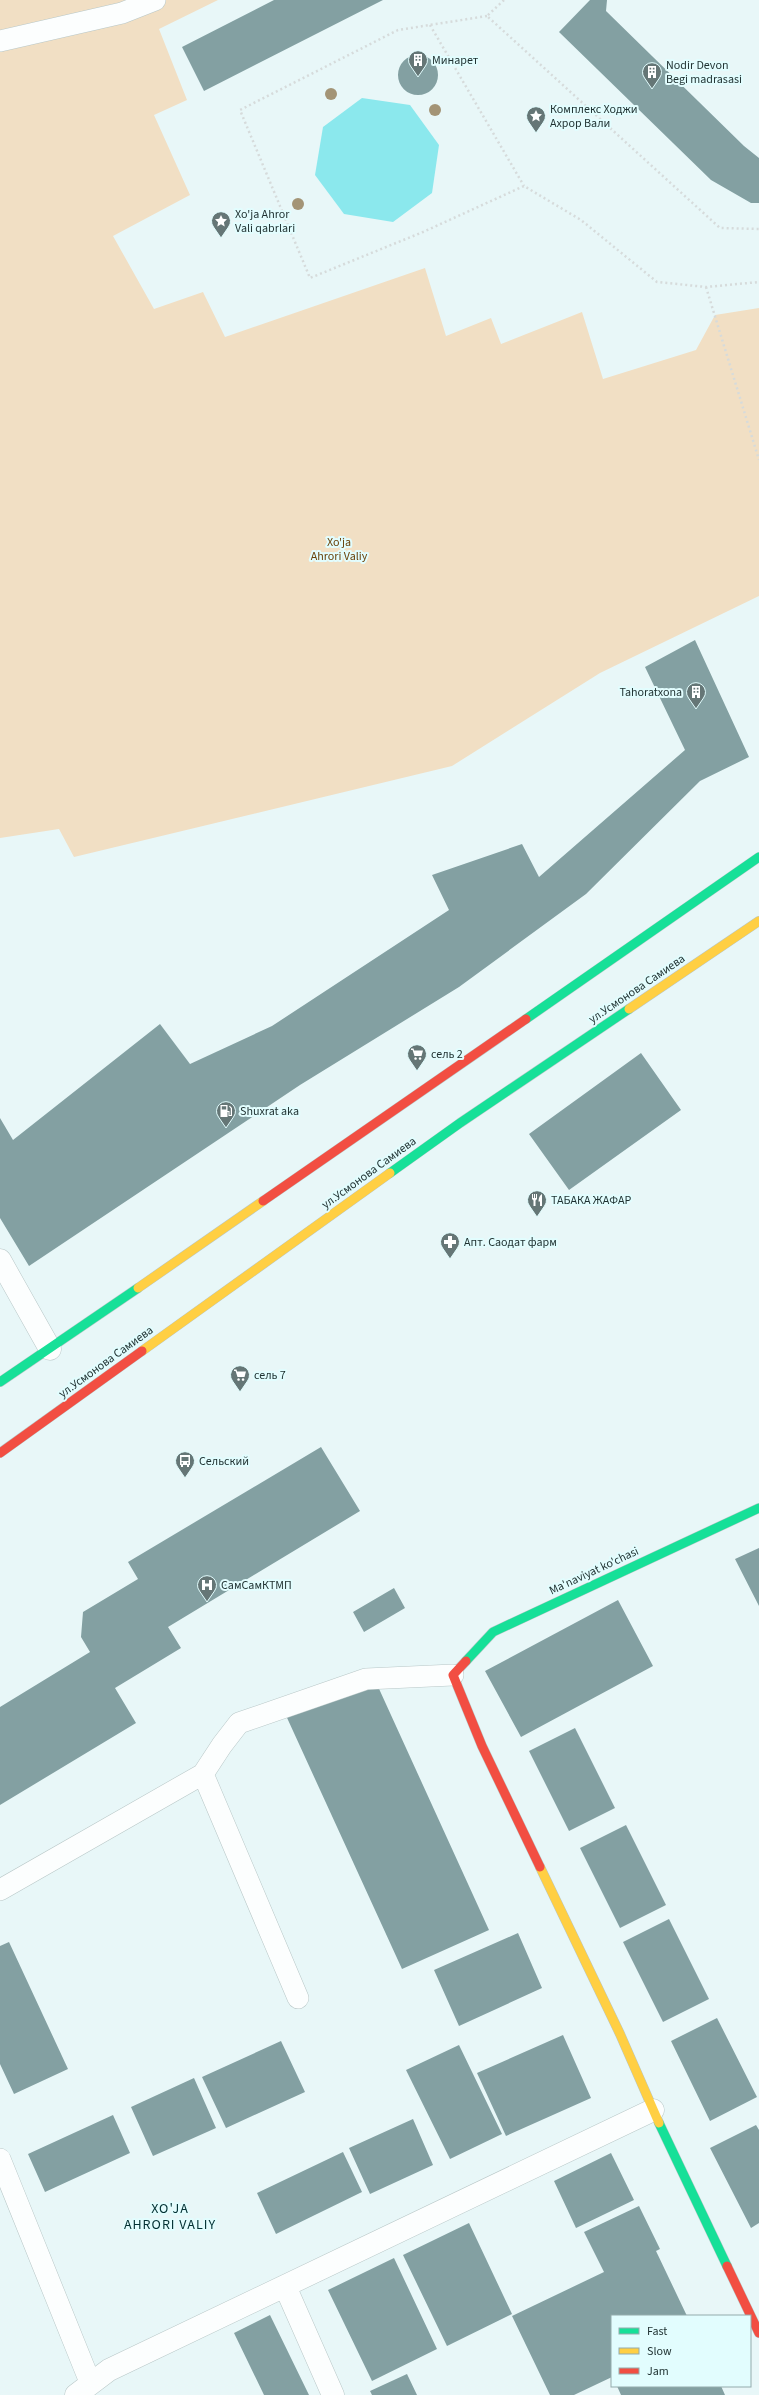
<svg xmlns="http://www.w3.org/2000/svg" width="759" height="2395" font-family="'Source Sans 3',sans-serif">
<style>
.green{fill:#f1dfc4}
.water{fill:#8be8ed}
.building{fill:#83a0a2}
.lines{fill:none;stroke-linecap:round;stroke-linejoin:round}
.lane-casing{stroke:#b8c7c7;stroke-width:22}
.street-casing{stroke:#b8c7c7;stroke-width:23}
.fast-casing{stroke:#b8c7c7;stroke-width:10}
.slow-casing{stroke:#b8c7c7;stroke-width:10}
.jam-casing{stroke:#b8c7c7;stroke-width:10}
.path{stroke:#d6dbdb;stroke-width:2.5;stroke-dasharray:2 3;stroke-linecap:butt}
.lane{stroke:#fcfefe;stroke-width:21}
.street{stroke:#fcfefe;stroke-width:22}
.fast{stroke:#16e098;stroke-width:9}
.slow{stroke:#ffcf43;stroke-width:9}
.jam{stroke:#f24e42;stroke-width:9}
.tree{fill:#a39476}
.labels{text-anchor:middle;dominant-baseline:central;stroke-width:4;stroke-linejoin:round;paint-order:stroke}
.poi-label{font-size:12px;fill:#1e3030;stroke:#e2fdfe;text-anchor:start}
.park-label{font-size:12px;fill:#6a430b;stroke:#e2fdfe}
.street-label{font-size:12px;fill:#1e3030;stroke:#e2fdfe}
.quarter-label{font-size:14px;letter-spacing:1px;fill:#033133;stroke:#e2fdfe}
</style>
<rect width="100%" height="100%" fill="#e8f7f8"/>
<path class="green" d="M0,0H218L159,29L187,100L154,115L190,195L113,236L154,309L203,292L225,337L425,268L446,336L491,318L501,344L582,312L603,379L696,350L715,315L759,308V596L600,673L452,766L74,857L59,829L0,838Z"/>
<path class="water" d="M362,98L410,105L439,145L432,193L393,222L344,214L315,175L323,127Z"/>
<path class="building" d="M274,0H383L204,91L182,47Z
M590,0H607L606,11L744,146L759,158V203H751L711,180L559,32Z
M398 75a20 20 0 1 1 40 0a20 20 0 1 1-40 0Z
M695,640L749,757L700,781L586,894L459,987L300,1085L29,1266L0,1218V1118L13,1140L160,1024L190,1064L272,1026L449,910L432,875L522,844L539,877L685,750L645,667Z
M641,1053L681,1110L569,1190L529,1134Z
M321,1447L360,1511L168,1627L181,1648L115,1688L136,1723L0,1805V1707L90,1652L81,1637L83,1612L138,1579L128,1562Z
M759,1548V1606L735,1559Z
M394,1588L405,1608L364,1632L353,1612Z
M618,1600L653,1666L521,1737L485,1671Z
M370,1669L489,1930L402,1969L283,1709Z
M575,1728L615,1808L569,1831L529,1751Z
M626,1825L666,1905L620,1928L580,1848Z
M669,1919L709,1999L663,2022L623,1942Z
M518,1933L542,1988L459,2026L434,1970Z
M9,1942L68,2069L14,2094L0,2064V1946Z
M717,2018L757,2097L710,2121L671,2041Z
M563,2035L591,2098L506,2136L477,2073Z
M281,2041L305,2092L226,2128L202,2077Z
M459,2045L502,2134L450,2159L406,2070Z
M194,2078L216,2128L153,2156L131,2107Z
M113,2115L130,2153L45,2192L28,2154Z
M413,2119L433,2165L370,2194L349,2148Z
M756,2125L759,2130V2223L751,2228L710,2148Z
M343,2152L362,2192L276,2234L257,2193Z
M611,2153L634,2200L576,2228L554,2181Z
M639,2206L660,2249L656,2251L687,2316H612V2377L574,2395H550L512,2316L604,2272L584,2232Z
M469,2223L512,2314L447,2346L403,2255Z
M394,2258L437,2349L372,2381L328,2290Z
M270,2315L309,2395H264L234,2333Z
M407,2374L417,2395H372L370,2391Z
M617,2386H721L725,2395H621Z"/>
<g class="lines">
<g class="lane-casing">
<path id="lane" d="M0,41L122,13L155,0
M203,1774L298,1998
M0,1890L203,1774L222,1745L239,1723L366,1679L453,1675
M0,2159L90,2382"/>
</g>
<g class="street-casing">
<path id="street" d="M0,1260L50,1349
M285,2286L333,2395
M76,2395L109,2370L653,2110"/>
</g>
<g class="fast-casing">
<path id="fast" d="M526,1019L759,857
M390,1173L460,1123L629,1009
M0,1382L138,1288
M466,1661L493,1632L759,1508
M659,2123L727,2266"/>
</g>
<g class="slow-casing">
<path id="slow" d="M629,1009L759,921
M138,1288L263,1201
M142,1351L390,1173
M540,1867L620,2034L659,2123"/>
</g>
<g class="jam-casing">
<path id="jam" d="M263,1201L526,1019
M0,1453L142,1351
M466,1661L453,1675L482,1746L540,1867
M727,2266L759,2333"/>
</g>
<path class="path" d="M504,0L487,16L720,228L759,229
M487,16L398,30L240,110L310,278L423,232L524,186L581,220L657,282L706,287L759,282
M430,25L524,186
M706,287L759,460"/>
<use href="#lane" class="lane"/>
<use href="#street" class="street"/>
<use href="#fast" class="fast"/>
<use href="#slow" class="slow"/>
<use href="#jam" class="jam"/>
</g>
<g class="tree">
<circle cx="331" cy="94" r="6"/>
<circle cx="435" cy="110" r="6"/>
<circle cx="298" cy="204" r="6"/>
</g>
<defs>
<g id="building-pin" transform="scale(1)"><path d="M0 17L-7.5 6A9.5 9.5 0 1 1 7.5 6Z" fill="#657676" stroke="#e2fdfe"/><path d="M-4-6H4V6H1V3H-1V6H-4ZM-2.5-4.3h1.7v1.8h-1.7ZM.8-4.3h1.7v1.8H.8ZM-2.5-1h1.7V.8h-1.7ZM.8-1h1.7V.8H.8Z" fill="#fff"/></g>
<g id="sight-pin" transform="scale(1)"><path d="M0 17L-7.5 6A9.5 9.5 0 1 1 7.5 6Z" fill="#657676" stroke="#e2fdfe"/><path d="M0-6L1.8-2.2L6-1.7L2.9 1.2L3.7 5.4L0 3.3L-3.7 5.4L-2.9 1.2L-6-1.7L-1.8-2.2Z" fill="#fff"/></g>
<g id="supermarket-pin" transform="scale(1)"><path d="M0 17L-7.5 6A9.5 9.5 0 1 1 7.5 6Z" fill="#657676" stroke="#e2fdfe"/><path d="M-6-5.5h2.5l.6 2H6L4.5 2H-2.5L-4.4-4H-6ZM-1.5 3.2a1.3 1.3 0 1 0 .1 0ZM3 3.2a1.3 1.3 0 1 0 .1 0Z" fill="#fff"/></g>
<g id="fuel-pin" transform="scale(1)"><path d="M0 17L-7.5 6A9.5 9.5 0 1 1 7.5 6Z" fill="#657676" stroke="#e2fdfe"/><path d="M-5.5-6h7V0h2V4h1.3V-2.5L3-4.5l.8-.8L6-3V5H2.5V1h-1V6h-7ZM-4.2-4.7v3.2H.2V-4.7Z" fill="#fff"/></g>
<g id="restaurant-pin" transform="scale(1)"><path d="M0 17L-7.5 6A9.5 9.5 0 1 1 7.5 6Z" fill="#657676" stroke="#e2fdfe"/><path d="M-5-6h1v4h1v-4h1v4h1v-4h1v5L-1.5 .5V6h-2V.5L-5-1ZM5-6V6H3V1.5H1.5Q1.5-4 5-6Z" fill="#fff"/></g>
<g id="pharmacy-pin" transform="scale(1)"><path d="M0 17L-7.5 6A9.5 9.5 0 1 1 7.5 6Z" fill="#657676" stroke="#e2fdfe"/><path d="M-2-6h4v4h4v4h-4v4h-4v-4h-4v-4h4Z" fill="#fff"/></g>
<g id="bus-pin" transform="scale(1)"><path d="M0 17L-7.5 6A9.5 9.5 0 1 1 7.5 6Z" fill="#657676" stroke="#e2fdfe"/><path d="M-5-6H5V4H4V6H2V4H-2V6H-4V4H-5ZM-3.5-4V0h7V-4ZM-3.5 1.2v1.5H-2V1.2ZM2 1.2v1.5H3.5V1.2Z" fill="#fff"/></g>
<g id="hospital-pin" transform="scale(1)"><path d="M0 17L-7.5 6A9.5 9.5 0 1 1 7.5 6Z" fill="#657676" stroke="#e2fdfe"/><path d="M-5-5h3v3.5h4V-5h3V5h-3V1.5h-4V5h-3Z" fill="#fff"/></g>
</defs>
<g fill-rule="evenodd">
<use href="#building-pin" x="418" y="60"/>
<use href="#building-pin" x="652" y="72"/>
<use href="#sight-pin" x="536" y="116"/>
<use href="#sight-pin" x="221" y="221"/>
<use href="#building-pin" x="696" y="692"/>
<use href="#supermarket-pin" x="417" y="1054"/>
<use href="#fuel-pin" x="226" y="1111"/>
<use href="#restaurant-pin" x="537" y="1200"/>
<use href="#pharmacy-pin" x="450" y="1242"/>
<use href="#supermarket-pin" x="240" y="1375"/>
<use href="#bus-pin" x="185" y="1461"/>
<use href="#hospital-pin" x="207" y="1585"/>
</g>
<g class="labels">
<g class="poi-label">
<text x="432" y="60">Минарет</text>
<text x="666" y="65">Nodir Devon<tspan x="666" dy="14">Begi madrasasi</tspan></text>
<text x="550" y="109">Комплекс Ходжи<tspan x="550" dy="14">Ахрор Вали</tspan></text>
<text x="235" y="214">Xo'ja Ahror<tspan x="235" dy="14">Vali qabrlari</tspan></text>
<text x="682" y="692" text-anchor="end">Tahoratxona</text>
<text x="431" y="1054">сель 2</text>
<text x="240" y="1111">Shuxrat aka</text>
<text x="551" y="1200">ТАБАКА ЖАФАР</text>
<text x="464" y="1242">Апт. Саодат фарм</text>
<text x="254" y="1375">сель 7</text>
<text x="199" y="1461">Сельский</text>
<text x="221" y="1585">СамСамКТМП</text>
</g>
<g class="park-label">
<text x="339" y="542">Xo'ja<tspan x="339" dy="14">Ahrori Valiy</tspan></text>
</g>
<g class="street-label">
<text transform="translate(637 989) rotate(-34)">ул.Усмонова Самиева</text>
<text transform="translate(369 1173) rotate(-36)">ул.Усмонова Самиева</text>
<text transform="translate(106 1362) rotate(-36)">ул.Усмонова Самиева</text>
<text transform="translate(594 1571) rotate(-25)">Ma'naviyat ko'chasi</text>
</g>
<g class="quarter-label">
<text x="170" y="2209">XO'JA<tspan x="170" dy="16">AHRORI VALIY</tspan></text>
</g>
</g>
<rect x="611" y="2315" width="140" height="72" fill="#e2fdfe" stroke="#94abac"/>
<rect x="619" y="2328" width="20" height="6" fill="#16e098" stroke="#94abac"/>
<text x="647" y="2335" font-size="12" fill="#1e3030">Fast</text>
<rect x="619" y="2348" width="20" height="6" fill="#ffcf43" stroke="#94abac"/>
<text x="647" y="2355" font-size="12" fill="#1e3030">Slow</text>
<rect x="619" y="2368" width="20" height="6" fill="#f24e42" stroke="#94abac"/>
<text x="647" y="2375" font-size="12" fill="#1e3030">Jam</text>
</svg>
